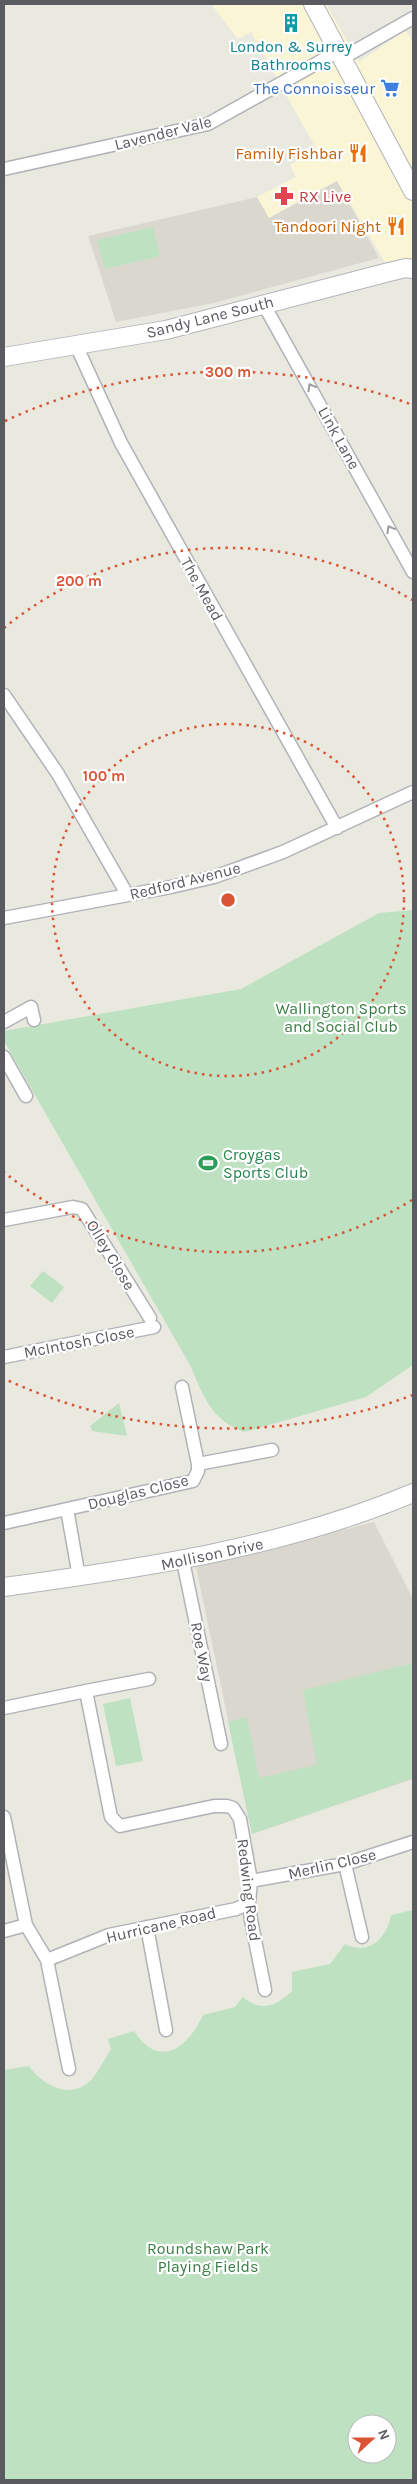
<svg xmlns="http://www.w3.org/2000/svg" width="417" height="2484" font-family="Karla,sans-serif">
<style>
.commercial{fill:#faf6d5}
.education{fill:#dad8ce}
.green{fill:#bde1c1;fill-rule:evenodd}
.lines{fill:none;stroke-linecap:round;stroke-linejoin:round}
.minor-casing{stroke:#b0b2b7;stroke-width:15}
.secondary-casing{stroke:#b2b4ba;stroke-width:20}
.minor{stroke:#fff;stroke-width:12}
.secondary{stroke:#fff;stroke-width:18}
.oneway{stroke:#9b9da0}
.ring{fill:none;stroke:#da5436;stroke-width:2.5;stroke-dasharray:2.5 5}
.labels{text-anchor:middle;dominant-baseline:central;stroke-width:4.5;stroke-linejoin:round;paint-order:stroke}
.culture-label{font-size:16px;fill:#0d838f;stroke:#fff}
.shop-label{font-size:16px;fill:#366cbe;stroke:#fff;text-anchor:end}
.street-label{font-size:16px;fill:#595b60;stroke:#fff}
.food-label{font-size:16px;fill:#c56008;stroke:#fff;text-anchor:end}
.health-label{font-size:16px;fill:#be3a42;stroke:#fff;text-anchor:start}
.park-label{font-size:16px;fill:#3a7d44;stroke:#fff}
.leisure-label{font-size:16px;fill:#27864d;stroke:#fff;text-anchor:start}
.centre{fill:#da5436;stroke:#fff;stroke-width:2.5}
.ring-label{font-size:15px;text-anchor:middle;font-weight:bold;fill:#da5436;stroke:#fff;stroke-width:4.5;stroke-linejoin:round;paint-order:stroke}
</style>
<rect width="100%" height="100%" fill="#eae9e0"/>
<path class="commercial" d="M211,4H326L359,62L406,30L413,43V260L385,262L337,181L269,218L257,197L296,177L290,165L317,150L251,32L238,39Z"/>
<path class="education" d="M337,181L379,258L214,303L116,322L88,236L257,197L269,218Z
M374,1522L413,1599V1779L252,1834L196,1567Z"/>
<path class="green" d="M153,227L160,256L105,269L97,240Z
M413,910V1365L366,1397L244,1432C211,1420 203,1395 190,1365L4,1041V1031L241,989L379,913Z
M43,1271L64,1287L52,1303L30,1286Z
M119,1403L127,1436L92,1431L90,1426Z
M413,1663V1778L252,1834L228,1722L247,1717L259,1778L317,1765L303,1690Z
M130,1698L143,1761L116,1766L103,1704Z
M413,1910V2480H4V2070L29,2066C43,2086 72,2101 92,2079C99,2070 105,2059 111,2049L108,2039L134,2031C159,2070 188,2048 203,2015L235,2007L243,1997C262,2013 276,2006 292,1991V1972L330,1964L345,1944C369,1956 387,1938 391,1915ZM357,2424H387V2454H357Z"/>
<g class="lines">
<g class="minor-casing">
<path id="minor" d="M341,59L413,18
M4,169L208,124L337,52
M264,305L413,572
M76,345L121,443L337,828
M4,695L58,774L124,889L125,895
M4,918L171,887L214,877L283,852L413,792
M4,1022L31,1007L34,1020
M4,1057L26,1096
M4,1220L73,1207L82,1209L150,1318
M4,1357L154,1327
M198,1464L272,1450
M67,1509L193,1481L198,1471V1464L182,1387
M4,1523L67,1509L79,1577
M183,1561L221,1744
M86,1691L149,1679
M4,1708L86,1691L111,1817L120,1826L214,1806H227L233,1808L240,1819L251,1881L249,1903L251,1920L265,1990
M4,1817L26,1925L47,1960L109,1935L236,1909L249,1903
M345,1864L362,1937
M251,1881L345,1864L413,1842
M147,1927L166,2030
M4,1931L26,1925
M47,1960L69,2069"/>
</g>
<g class="secondary-casing">
<path id="secondary" d="M313,4L413,191
M4,357L166,330L389,272L406,268L413,269
M4,1587C144,1568 282,1548 413,1493"/>
</g>
<use href="#minor" class="minor"/>
<use href="#secondary" class="secondary"/>
</g>
<defs><path id="oneway-chevron" d="M-2-3.5L2.5 0L-2 3.5" fill="none" stroke-width="1.6" stroke-linecap="round" stroke-linejoin="round" transform="scale(1.25)"/></defs>
<g class="oneway">
<use href="#oneway-chevron" transform="translate(311 387) rotate(-119)"/>
<use href="#oneway-chevron" transform="translate(390 529) rotate(-119)"/>
</g>
<g class="ring">
<circle cx="228" cy="900" r="176"/>
<path d="M412 1200A352 352 0 0 1 4 1172M4 628A352 352 0 0 1 412 600"/>
<path d="M413 1395A528 528 0 0 1 5 1379M5 421A528 528 0 0 1 413 405"/>
</g>
<defs>
<g id="building-bare" transform="scale(1.5)"><path d="M-4-6H4V6H1V3H-1V6H-4ZM-2.5-4.3h1.7v1.8h-1.7ZM.8-4.3h1.7v1.8H.8ZM-2.5-1h1.7V.8h-1.7ZM.8-1h1.7V.8H.8Z" fill="#0f9aa8" stroke="#fff" stroke-width="2.5" paint-order="stroke"/></g>
<g id="supermarket-bare" transform="scale(1.5)"><path d="M-6-5.5h2.5l.6 2H6L4.5 2H-2.5L-4.4-4H-6ZM-1.5 3.2a1.3 1.3 0 1 0 .1 0ZM3 3.2a1.3 1.3 0 1 0 .1 0Z" fill="#3f7fe0" stroke="#fff" stroke-width="2.5" paint-order="stroke"/></g>
<g id="restaurant-bare" transform="scale(1.5)"><path d="M-5-6h1v4h1v-4h1v4h1v-4h1v5L-1.5 .5V6h-2V.5L-5-1ZM5-6V6H3V1.5H1.5Q1.5-4 5-6Z" fill="#e8710a" stroke="#fff" stroke-width="2.5" paint-order="stroke"/></g>
<g id="pharmacy-bare" transform="scale(1.5)"><path d="M-2-6h4v4h4v4h-4v4h-4v-4h-4v-4h4Z" fill="#e0444e" stroke="#fff" stroke-width="2.5" paint-order="stroke"/></g>
<g id="stadium-bare" transform="scale(1.5)"><path d="M0-5a6.5 5 0 1 0 0 10a6.5 5 0 1 0 0-10ZM-3.5-1.8h7v3.6h-7Z" fill="#2e9e5b" stroke="#fff" stroke-width="2.5" paint-order="stroke"/></g>
</defs>
<g fill-rule="evenodd">
<use href="#building-bare" x="291" y="23"/>
<use href="#supermarket-bare" x="390" y="88"/>
<use href="#restaurant-bare" x="358" y="153"/>
<use href="#pharmacy-bare" x="284" y="196"/>
<use href="#restaurant-bare" x="396" y="226"/>
<use href="#stadium-bare" x="208" y="1163"/>
</g>
<g class="labels">
<g class="culture-label">
<text x="291" y="46">London &amp; Surrey<tspan x="291" dy="18">Bathrooms</tspan></text>
</g>
<g class="shop-label">
<text x="375" y="88">The Connoisseur</text>
</g>
<g class="street-label">
<text transform="translate(163 133) rotate(-14)">Lavender Vale</text>
<text transform="translate(210 317) rotate(-14)">Sandy Lane South</text>
<text transform="translate(339 438) rotate(61)">Link Lane</text>
<text transform="translate(202 589) rotate(61)">The Mead</text>
<text transform="translate(185 881) rotate(-14)">Redford Avenue</text>
<text transform="translate(111 1255) rotate(59)">Olley Close</text>
<text transform="translate(79 1342) rotate(-11)">McIntosh Close</text>
<text transform="translate(138 1492) rotate(-14)">Douglas Close</text>
<text transform="translate(212 1554) rotate(-12)">Mollison Drive</text>
<text transform="translate(202 1652) rotate(79)">Roe Way</text>
<text transform="translate(332 1864) rotate(-13)">Merlin Close</text>
<text transform="translate(249 1890) rotate(83)">Redwing Road</text>
<text transform="translate(161 1925) rotate(-13)">Hurricane Road</text>
</g>
<g class="food-label">
<text x="343" y="153">Family Fishbar</text>
<text x="381" y="226">Tandoori Night</text>
</g>
<g class="health-label">
<text x="299" y="196">RX Live</text>
</g>
<g class="park-label">
<text x="341" y="1008">Wallington Sports<tspan x="341" dy="18">and Social Club</tspan></text>
<text x="208" y="2248">Roundshaw Park<tspan x="208" dy="18">Playing Fields</tspan></text>
</g>
<g class="leisure-label">
<text x="223" y="1154">Croygas<tspan x="223" dy="18">Sports Club</tspan></text>
</g>
</g>
<circle cx="228" cy="900" r="8" class="centre"/>
<g class="ring-label">
<text x="228" y="377">300 m</text>
<text x="79" y="586">200 m</text>
<text x="104" y="781">100 m</text>
</g>
<rect width="417" height="2484" fill="none" stroke="#595b60" stroke-width="10"/>
<g transform="translate(372 2439) rotate(69)"><circle r="24" fill="#ffffff" stroke="#bdbdbf"/>
<path d="M0-4L9 19L0 12L-9 19Z" fill="#da5436"/>
<text y="-8" font-size="14" font-weight="bold" text-anchor="middle" fill="#595b60">N</text>
</g>
</svg>
